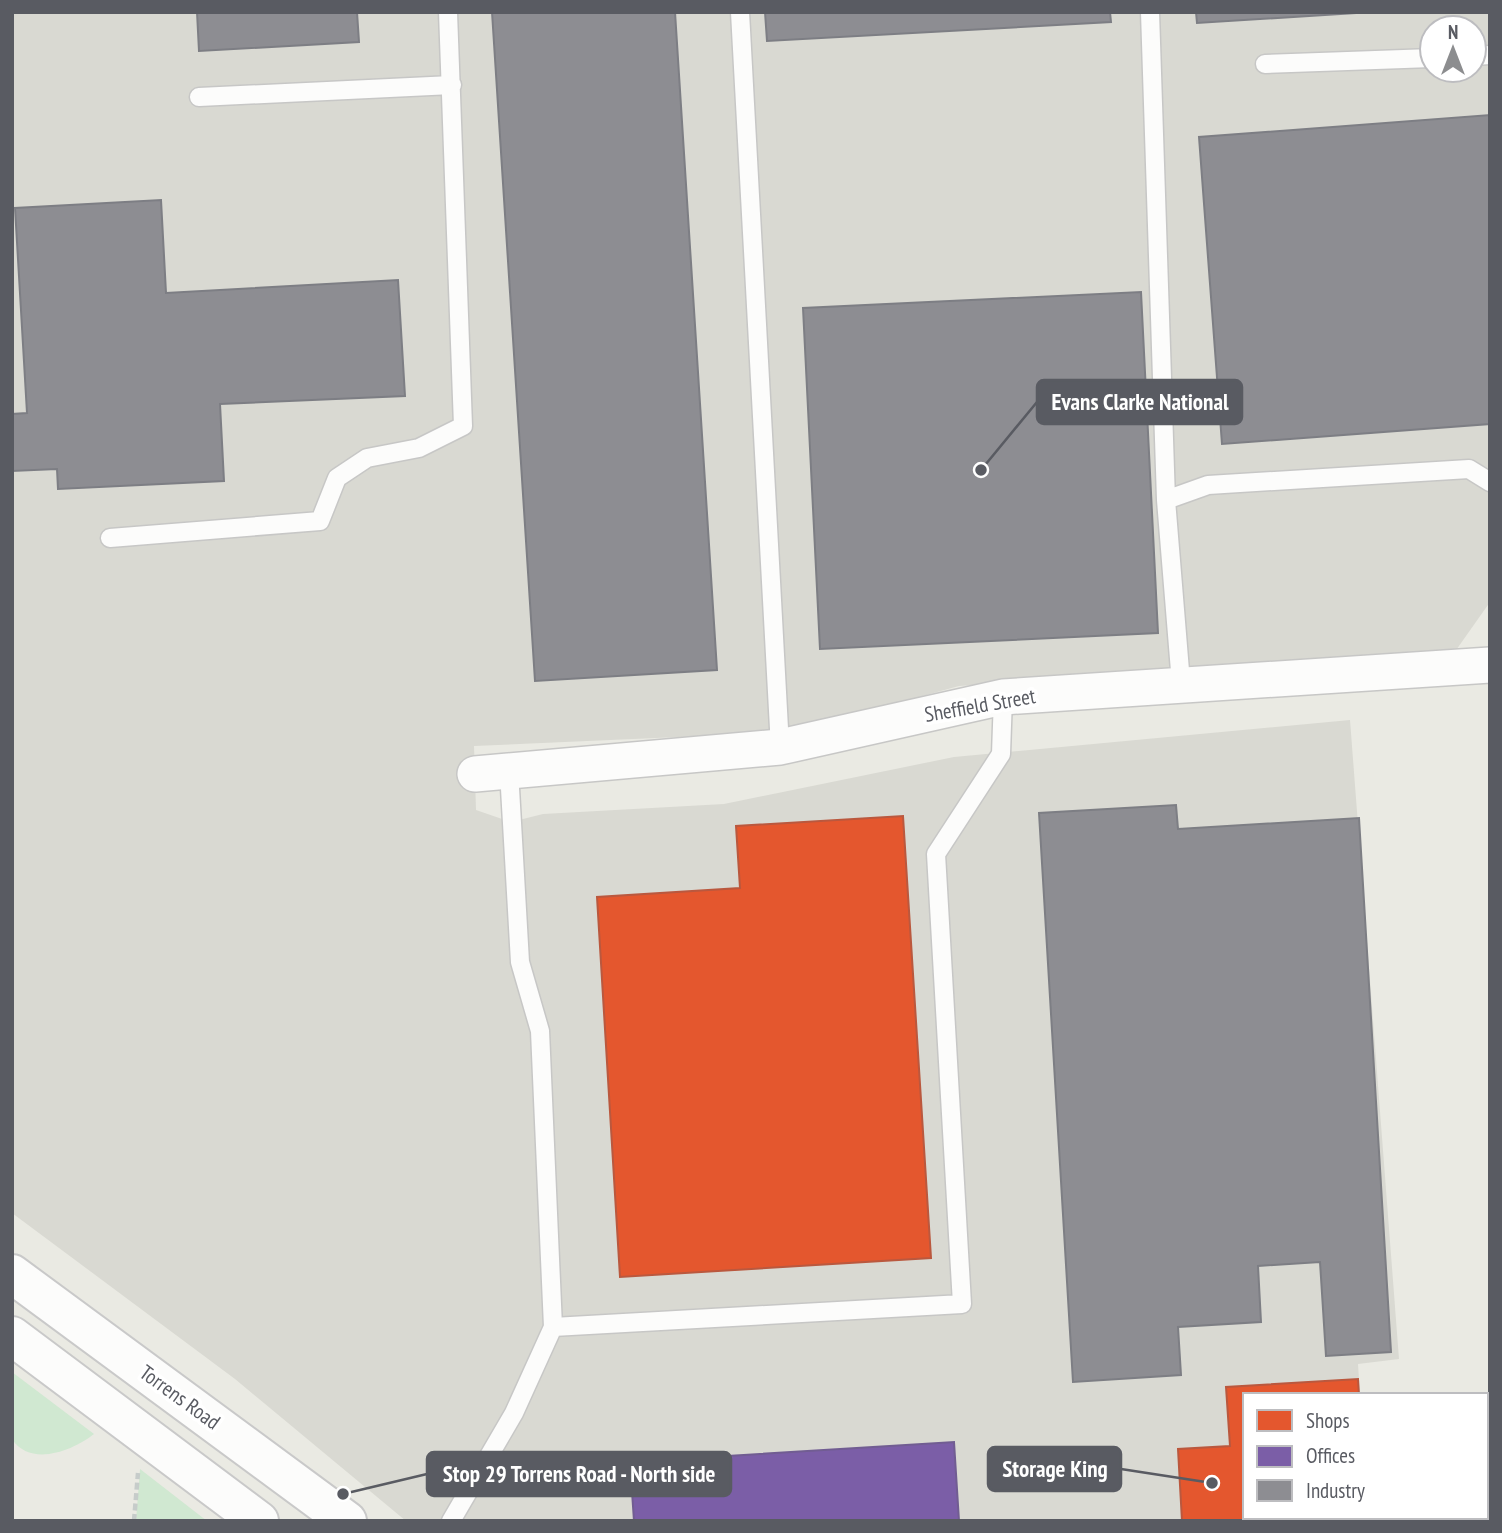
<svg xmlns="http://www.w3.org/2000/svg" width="1502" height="1533" font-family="'PT Sans Narrow',sans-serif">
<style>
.industrial{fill:#d9d9d2;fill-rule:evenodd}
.green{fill:#d0e8d1}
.shops{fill:#e4572e;stroke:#ba583e;stroke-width:2}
.offices{fill:#7b5ea7;stroke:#715d92;stroke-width:2}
.industry{fill:#8d8d92;stroke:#7d7e84;stroke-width:2}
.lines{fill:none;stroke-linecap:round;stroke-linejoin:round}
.lane-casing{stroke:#c7c7c6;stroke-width:21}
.street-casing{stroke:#c7c7c6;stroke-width:38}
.secondary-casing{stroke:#c9c9c9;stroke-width:42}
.path{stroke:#c6ccca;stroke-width:4.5;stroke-dasharray:7 3.5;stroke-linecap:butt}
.lane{stroke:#fcfcfb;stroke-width:18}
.street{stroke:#fcfcfb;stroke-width:35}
.secondary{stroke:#fcfcfb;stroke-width:38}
.labels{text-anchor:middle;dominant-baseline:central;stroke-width:7;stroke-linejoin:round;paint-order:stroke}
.street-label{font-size:21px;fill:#595b62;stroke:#fff}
.leader{fill:none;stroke:#595b62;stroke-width:2.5}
.callout-dot{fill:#595b62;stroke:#fff;stroke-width:2.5}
.callout{fill:#595b62;stroke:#595b62;stroke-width:2.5}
.callout-label{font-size:23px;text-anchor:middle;font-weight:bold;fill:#fff}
</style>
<rect width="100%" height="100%" fill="#eaeae3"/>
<path class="industrial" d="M12,12H1490V602L1454,653L959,686L791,732L474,746L476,810L511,822L543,814L724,804L954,757L1350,720L1399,1359L1358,1364L1360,1395H1245V1517H1367V1521H406L235,1379L12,1213ZM1432,28H1474V70H1432Z"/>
<path class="green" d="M12,1372L94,1434C74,1450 31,1468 12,1439Z
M140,1469L207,1521H136Z"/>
<path class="shops" d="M903,816L931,1258L620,1277L597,897L740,888L736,826Z
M1358,1379L1359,1395H1245V1517H1367V1521H1182L1178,1449L1230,1446L1226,1387Z"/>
<path class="offices" d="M954,1442L959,1521H634L630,1462Z"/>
<path class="industry" d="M197,12H357L359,42L199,51Z
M492,12H675L717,670L535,681Z
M765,12H1110L1111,22L767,41Z
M1196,12H1372L1197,23Z
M1490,115V424L1222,444L1199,137Z
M161,200L166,293L398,280L405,396L220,404L224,481L58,489L57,469L12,471V414L27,413L15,208Z
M1141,292L1158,633L820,649L803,308Z
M1176,805L1178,829L1359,818L1391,1352L1326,1356L1320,1262L1258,1266L1261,1322L1178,1327L1181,1375L1073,1382L1039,813Z"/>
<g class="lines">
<g class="lane-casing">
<path id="lane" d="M740,12L780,747
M1150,12L1166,500L1181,683
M1474,56L1490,55
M1265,64L1432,58
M199,97L452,85
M1166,500L1208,485L1469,469L1490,482
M110,538L320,521L337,478L367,458L419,448L463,426L448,12
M509,771L520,962L540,1031L553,1327
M451,1521L514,1413L553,1327L962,1304L936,854L1001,754L1003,697"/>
</g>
<g class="street-casing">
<path id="street" d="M475,774L780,747L1003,697L1490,665"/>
</g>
<g class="secondary-casing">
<path id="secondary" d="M12,1274L347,1521
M12,1336L259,1521"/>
</g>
<path class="path" d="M134,1521L138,1473"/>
<use href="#lane" class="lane"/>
<use href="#street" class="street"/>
<use href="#secondary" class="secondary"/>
</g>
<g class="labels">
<g class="street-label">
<text transform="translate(980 705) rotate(-10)">Sheffield Street</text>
<text transform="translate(180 1397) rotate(36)">Torrens Road</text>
</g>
</g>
<path class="leader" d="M981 470L1037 402M1212 1483L1121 1469M343 1494L427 1474"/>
<g class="callout-dot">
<circle cx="981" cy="470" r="7"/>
<circle cx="1212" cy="1483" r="7"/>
<circle cx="343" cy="1494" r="7"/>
</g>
<g class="callout">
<rect x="1037" y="380" width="205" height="44" rx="7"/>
<rect x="988" y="1447" width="133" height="44" rx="7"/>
<rect x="427" y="1452" width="304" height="44" rx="7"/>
</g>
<g class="callout-label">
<text x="1140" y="410">Evans Clarke National</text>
<text x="1055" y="1477">Storage King</text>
<text x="579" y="1482">Stop 29 Torrens Road - North side</text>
</g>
<rect width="1502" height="1533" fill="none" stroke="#595b62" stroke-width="28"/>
<rect x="1243" y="1393" width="245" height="126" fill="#ffffff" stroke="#bdbdc0" stroke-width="2"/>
<rect x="1257" y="1410" width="35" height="21" fill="#e4572e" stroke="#bdbdc0" stroke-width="2"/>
<text x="1306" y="1428" font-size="21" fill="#595b62">Shops</text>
<rect x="1257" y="1446" width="35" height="21" fill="#7b5ea7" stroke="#bdbdc0" stroke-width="2"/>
<text x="1306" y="1463" font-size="21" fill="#595b62">Offices</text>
<rect x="1257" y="1480" width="35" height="21" fill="#8d8d92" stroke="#bdbdc0" stroke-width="2"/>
<text x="1306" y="1498" font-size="21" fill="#595b62">Industry</text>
<g transform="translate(1453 49)"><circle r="33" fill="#ffffff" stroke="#bdbdc0" stroke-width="2"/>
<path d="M0-5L12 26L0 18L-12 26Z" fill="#8c8d8f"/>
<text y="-10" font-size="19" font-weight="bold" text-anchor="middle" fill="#595b62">N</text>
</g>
</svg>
